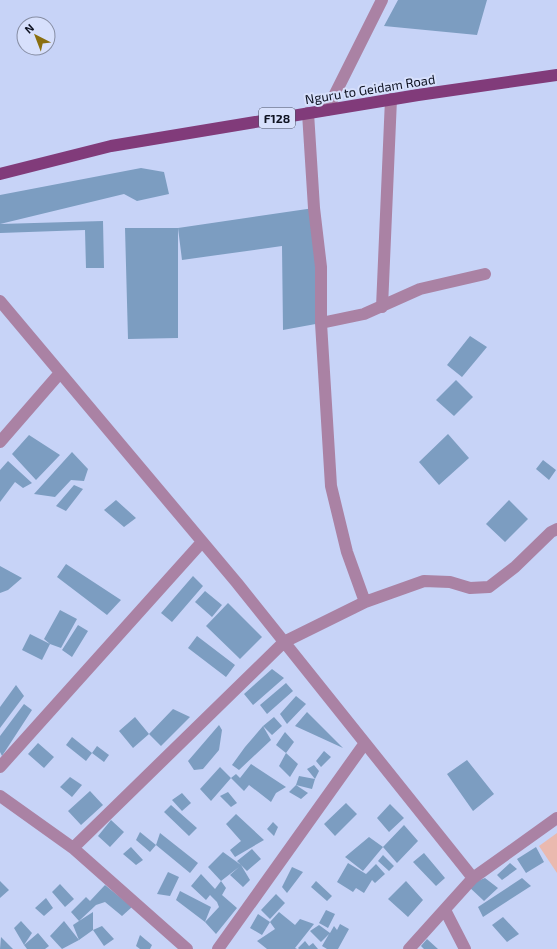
<svg xmlns="http://www.w3.org/2000/svg" width="557" height="949" font-family="'Exo 2',sans-serif">
<style>
.green{fill:#eab9af}
.building{fill:#7c9dc1}
.lines{fill:none;stroke-linecap:round;stroke-linejoin:round}
.minor{stroke:#aa82a4;stroke-width:12}
.major{stroke:#813b7a;stroke-width:12}
.labels{text-anchor:middle;dominant-baseline:central;stroke-width:4;stroke-linejoin:round;paint-order:stroke}
.shield{fill:#d7e0fc;stroke:#4a5063;stroke-width:1}
.shield-label{font-size:12px;font-weight:bold;fill:#0e1221}
.street-label{font-size:13px;fill:#0e1221;stroke:#d7e0fc}
</style>
<rect width="100%" height="100%" fill="#c7d3f7"/>
<path class="green" d="M557,833V873L539,846Z"/>
<path class="building" d="M398,0H487L477,35L384,26Z
M141,168L164,172L169,194L137,201L124,194L0,224V195Z
M314,208L321,323L283,330L282,246L182,260L178,228V338L128,339L125,228H178Z
M103,221L104,268H86L85,230L0,233V224Z
M470,336L487,347L462,377L447,365Z
M456,380L473,397L454,416L436,400Z
M448,434L469,458L439,485L419,462Z
M29,435L60,455L36,480L12,454Z
M72,452L88,469L84,481L71,480L55,497L34,494Z
M543,460L556,470L549,480L536,469Z
M8,461L32,483L23,488L15,482L0,502V470Z
M74,485L83,489L66,511L56,506Z
M116,500L136,518L124,527L104,510Z
M509,500L528,519L505,542L486,524Z
M66,564L121,600L107,615L57,577Z
M0,566L22,578L8,590L0,593Z
M193,576L203,586L172,622L161,613Z
M205,591L222,605L212,617L195,602Z
M228,603L262,637L240,659L206,626Z
M60,610L77,619L61,648L50,644L44,639Z
M78,625L88,631L72,657L62,650Z
M30,634L50,644L42,660L22,650Z
M197,636L235,665L226,677L188,648Z
M272,669L284,678L253,705L244,694Z
M286,683L293,691L267,714L260,705Z
M16,685L24,696L0,728V707Z
M296,696L306,704L287,724L280,714Z
M24,704L32,710L2,756L0,752V736Z
M173,709L190,717L161,746L149,734Z
M307,712L343,748L295,726Z
M135,717L149,734L133,748L119,731Z
M274,717L282,726L272,735L263,726L271,740L239,770L232,765L245,747L263,726Z
M219,725L222,730L219,750L203,769L194,770L188,761Z
M285,732L294,742L286,753L298,764L290,777L279,766L286,753L276,745Z
M72,737L92,753L86,761L66,745Z
M38,743L54,757L44,768L28,754Z
M97,746L109,755L104,762L92,753Z
M324,751L331,757L321,767L316,761Z
M467,760L494,794L473,811L447,774Z
M251,764L286,787L276,793L271,802L249,785L244,791L231,778L236,774L240,778Z
M314,765L319,771L315,779L307,769Z
M220,767L231,778L211,801L200,789Z
M299,776L315,779L312,789L296,785L308,793L301,799L289,792L296,785Z
M70,777L82,785L72,797L60,787Z
M90,791L103,805L81,825L68,811Z
M228,792L237,803L231,807L220,796Z
M182,793L191,803L182,811L172,800Z
M346,803L357,814L335,836L324,824Z
M390,804L404,818L389,832L377,818Z
M171,805L197,828L189,836L164,812Z
M236,814L264,840L235,857L230,850L241,841L226,824Z
M111,820L124,832L110,847L98,836Z
M273,822L278,827L274,836L267,829Z
M404,825L418,841L397,863L383,847L363,871L345,857L369,837L383,847Z
M140,832L156,845L150,852L136,840Z
M160,833L198,863L190,873L156,845Z
M131,847L143,860L136,865L123,854Z
M536,847L544,862L526,873L517,859Z
M252,849L261,859L247,871L237,861Z
M223,852L241,865L250,880L243,887L230,875L239,867L221,881L208,867Z
M424,853L445,878L436,886L413,862Z
M383,855L394,866L389,871L378,861Z
M348,863L366,874L376,864L385,874L375,883L372,880L364,893L356,888L353,892L337,882Z
M510,863L517,869L502,880L497,875Z
M292,867L303,872L287,893L282,887Z
M168,872L179,877L170,896L157,894Z
M201,874L215,889L221,881L226,888L222,895L237,908L216,934L205,922L219,907L217,902L210,895L206,900L191,886Z
M485,878L498,888L484,901L467,885Z
M522,878L531,886L483,917L478,907Z
M0,881L9,890L0,898Z
M316,881L332,896L327,901L311,887Z
M406,881L423,900L408,917L388,899Z
M60,884L74,899L65,907L52,892Z
M105,885L132,907L122,916L105,902L96,905L79,921L93,912V930L79,940L62,949L50,936L64,921L79,940L73,925L79,921L71,912L86,897L90,901Z
M180,891L211,907L205,922L176,900Z
M276,894L285,903L270,919L261,910Z
M46,898L53,908L44,916L35,908Z
M326,910L335,914L328,928L319,923Z
M279,912L295,925L300,919L314,924L295,948L297,949H267L257,941L275,929L270,922Z
M258,914L270,922L262,935L250,928Z
M503,917L519,934L507,942L492,925Z
M21,921L32,933L24,945L14,928Z
M340,924L349,929L338,949H327L322,946L329,934L321,942L310,931L319,925L330,933L334,926L337,930Z
M102,926L114,939L104,946L93,930Z
M38,933L49,946L45,949H27L24,945Z
M140,935L152,945L150,949H140L136,946Z
M1,937L13,949H0Z
M427,939L438,949H424L421,946Z
M305,941L309,946L313,943L318,949H299L298,948Z"/>
<g class="lines">
<path class="minor" d="M327,110L382,0
M308,113L314,208L321,267V323L331,486L347,552L365,602
M0,301L237,583L473,878
M382,307L391,99
M321,323L364,314L420,289L485,274
M0,442L60,373
M0,767L202,542
M0,796L73,848L187,949
M73,848L284,642L365,602L424,581L450,582L470,588L489,587L515,567L551,532L557,529
M445,910L465,949
M218,949L365,743
M409,949L473,878L557,818"/>
<path class="major" d="M0,174L111,146L418,95L557,75"/>
</g>
<g class="labels">
<rect class="shield" x="259" y="108" width="36" height="20" rx="3"/>
<g class="shield-label">
<text x="277" y="118">F128</text>
</g>
<g class="street-label">
<text transform="translate(370 89) rotate(-9)">Nguru to Geidam Road</text>
</g>
</g>
<g transform="translate(36 36) rotate(318)"><circle r="19" fill="#d7e0fc" stroke="#878ea4"/>
<path d="M0-3L7 15L0 10L-7 15Z" fill="#8a6f10"/>
<text y="-6" font-size="11" font-weight="bold" text-anchor="middle" fill="#0e1221">N</text>
</g>
</svg>
